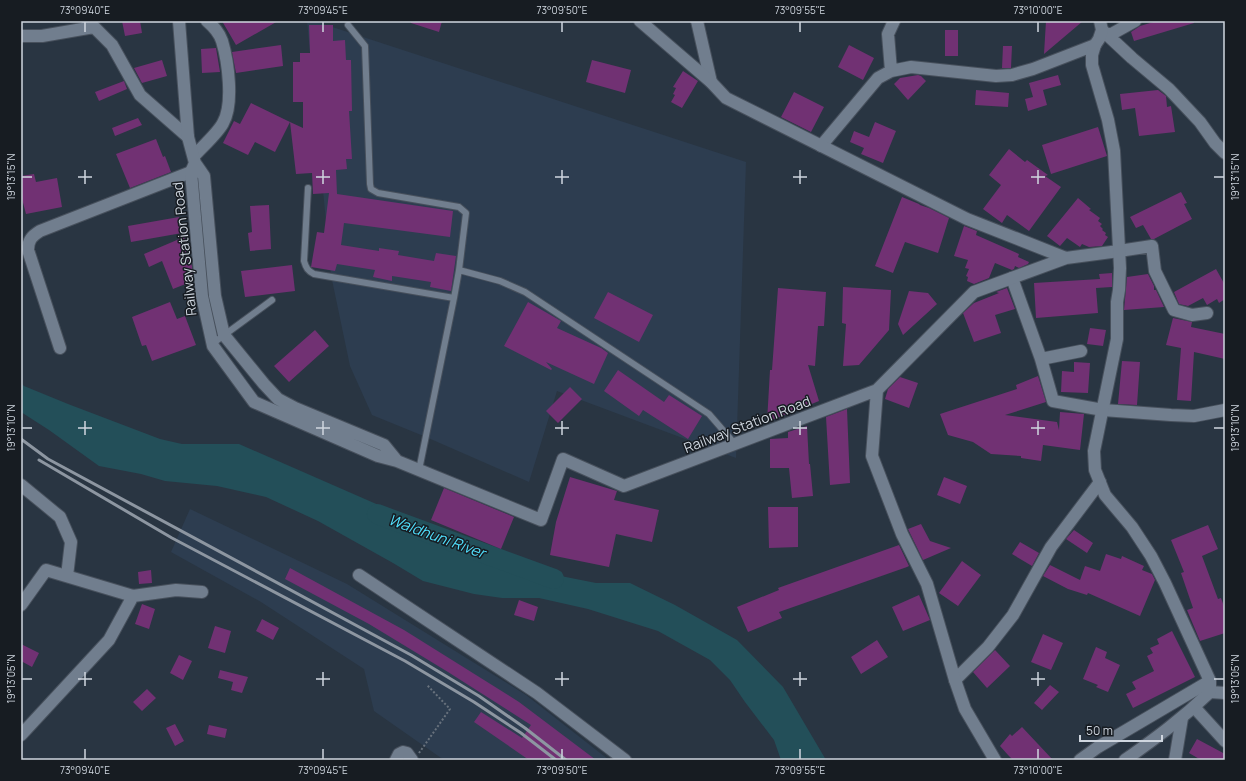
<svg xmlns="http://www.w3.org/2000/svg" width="1246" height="781" font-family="Manrope,sans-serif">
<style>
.built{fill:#2d3d50}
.water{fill:#234f59}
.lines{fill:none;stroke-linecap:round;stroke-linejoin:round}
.river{stroke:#234f59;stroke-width:20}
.building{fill:#713173}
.service-casing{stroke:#47505c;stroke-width:8}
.minor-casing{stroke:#47505c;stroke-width:14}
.tertiary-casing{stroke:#47505c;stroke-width:14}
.secondary-casing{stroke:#47505c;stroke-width:14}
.path{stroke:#68727d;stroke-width:2;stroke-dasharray:2 2;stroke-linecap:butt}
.service{stroke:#717e8e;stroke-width:6}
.minor{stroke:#717e8e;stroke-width:12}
.tertiary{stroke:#717e8e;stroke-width:12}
.secondary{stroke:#717e8e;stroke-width:12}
.rail{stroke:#8d96a1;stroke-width:3}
.ticks{fill:none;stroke:#cfd6df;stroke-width:1.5}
.labels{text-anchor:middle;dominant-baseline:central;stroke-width:3;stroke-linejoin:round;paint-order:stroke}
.street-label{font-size:14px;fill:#cfd6df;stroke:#171c22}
.water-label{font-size:15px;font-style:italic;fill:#50defb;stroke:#171c22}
.neatline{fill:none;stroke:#cfd6df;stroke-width:1.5}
.ticks-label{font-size:10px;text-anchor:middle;fill:#cfd6df}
</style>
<rect width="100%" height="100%" fill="#293542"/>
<path class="built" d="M307,21H314L746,162L736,458L557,391L529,482L426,437L372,415L350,366L331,275Z
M190,509L347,584L526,695L609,760H444L374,711L364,669L261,602L171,552Z"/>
<path class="water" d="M21,383L24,386L68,404L160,439L182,444H239L390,510L404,525L423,536L447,545L476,559L596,583H630L675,605L737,640L783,687L826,760H781L774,740L745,702L730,680L710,660L658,631L588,609L539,598H502L474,594L423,581L393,563L318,521L266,497L217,486L165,481L141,474L99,466L49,430L21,412Z"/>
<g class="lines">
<path class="river" d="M377,514L554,579"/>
</g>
<path class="building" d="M122,21H140L142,33L125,36Z
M222,21H278L236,45Z
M411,21H442L439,32L411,23Z
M1046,21H1083L1044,54Z
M1157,21H1194V23L1134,41L1131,32L1140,26Z
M309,25H333V41L345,40L346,60H351L352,111H349L352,159H346L347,169L336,170L337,194L453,211L450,237L344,223L341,245L379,251V248L399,251L398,255L434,261L436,253L456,256L451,291L430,287L431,282L392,276V281L373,277L375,270L337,264L335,271L311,267L317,232L324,233L329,193L313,194L312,173L296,174L290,122L303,128V102H293V62H300V53H310Z
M945,30H958V56H945Z
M281,45L283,66L236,73L232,52Z
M849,45L874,58L863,80L838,67Z
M1003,46H1012L1011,68H1002Z
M216,48L220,72L202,73L201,49Z
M162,60L167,76L142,83L134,68Z
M592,60L631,70L625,93L586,82Z
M683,71L698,81L682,108L671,102L675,95L673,94L676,88L673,87Z
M918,75L921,76L926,81L908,100L894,84L900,78Z
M1058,75L1061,85L1043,90L1047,105L1028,111L1025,99L1033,97L1029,83Z
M124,81L127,89L99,101L95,92Z
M976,90L1009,93L1008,107L975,105Z
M1158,90L1166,96L1167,107L1171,106L1175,132L1139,136L1135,108L1122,110L1120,94Z
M794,92L824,107L811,132L781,117Z
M251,103L290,122L275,152L255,142L248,155L223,143L234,121L240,124Z
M138,118L142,125L115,136L112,128Z
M875,122L896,131L883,163L861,154L864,148L850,142L854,131L869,137Z
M1098,127L1107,156L1051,174L1042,145Z
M156,139L163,157L165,156L171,172L130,188L116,154Z
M1009,149L1025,162L1027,160L1048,175L1045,176L1061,187L1029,231L1007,215L1002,223L983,209L1001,185L989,175Z
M34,174L36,182L57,178L62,207L26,214L21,195V176Z
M1181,192L1187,203L1184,204L1192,219L1154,239H1151L1143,225L1136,228L1130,217Z
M902,197L919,204L920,205L929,208L949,218L938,253L905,242L893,273L875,266Z
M1078,198L1091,209L1089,210L1100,218L1098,221L1102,224L1100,226L1103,229L1102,230L1106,233L1105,235L1108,237L1102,246L1089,247L1082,244L1080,247L1067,238L1060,246L1047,236Z
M269,205L271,249L250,251L248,233L252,232L250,206Z
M179,217L182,233L131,242L128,226Z
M964,226L977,231L976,235L1019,254L1018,257L1029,262L1028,264L1019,268L1015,266L1014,269L1012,270L995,263L989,278L974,284L967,281L968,277L966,276L969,269L965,268L968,260L954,256Z
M184,237L189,250L186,251L192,266L193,281L173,289L162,261L149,267L144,254Z
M292,265L295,291L245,297L241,271Z
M1216,269L1225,285V299L1219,303L1217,299L1207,305L1203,298L1188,306L1179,304L1174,292Z
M1112,273V287L1096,288L1098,313L1036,318L1034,283L1100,279L1099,274Z
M1148,274L1154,286V290H1156L1164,307L1124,310L1127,277Z
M843,287L891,290L889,330L859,365L843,366L846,324L842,323Z
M778,288L826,292L824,326H818L815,366L808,365L819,401L767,422L770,370H772Z
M1007,288L1015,309L995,315L1001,333L974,342L963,313L974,303L999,293L996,292Z
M909,291L928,293L937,304L903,335L898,324Z
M608,292L653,315L639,342L594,318Z
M170,302L177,319L185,316L196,345L152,361L146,345L142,346L132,317Z
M528,302L561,321L557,328L601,348L608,353L594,384L546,362L552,369L551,370L504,346Z
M1173,318L1192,322L1191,327L1225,334V359L1194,352L1191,401L1177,400L1181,348L1166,345Z
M1090,328L1106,330L1103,346L1087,344Z
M315,330L329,346L289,382L274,366Z
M1122,361L1140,362L1137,405L1118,404Z
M1074,362L1090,363L1088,393L1061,392L1062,371L1074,372Z
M618,370L664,402L669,395L702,416L688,439L643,410L639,416L604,391Z
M1038,376L1046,402L1005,415L1057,422L1059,430L1060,412L1084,414L1080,450L1043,445L1041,461L1021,458V456L991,454L973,442L948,435L940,414L1017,389L1016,385Z
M900,377L918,383L909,408L885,399L888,389Z
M570,387L582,399L558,423L546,411Z
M847,409L850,483L830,485L826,417Z
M807,426L809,464H810L813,496L792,498L789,468H770V439L788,438V432Z
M570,477L617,491L614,500L659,510L652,542L616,534L609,567L550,555L556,522Z
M944,477L967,486L960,504L937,495Z
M444,488L514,517L501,549L431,520Z
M768,507H798V547L769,548Z
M921,524L930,541L951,548L923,560L908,529Z
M1208,525L1218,549L1202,556L1218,599L1221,598L1225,609V633L1200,641L1187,610L1193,608L1181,573L1184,572L1171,540Z
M1074,530L1093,543L1087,553L1066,539Z
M1020,542L1039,553L1032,566L1012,554Z
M899,545L909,566L907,567L779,612L782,618L748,632L737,607L779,590L778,588Z
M1106,554L1121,559L1122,556L1144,566L1142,570L1152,574L1155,580L1140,616L1088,593L1087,595L1068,589L1043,576L1050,565L1080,580L1085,566L1100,571Z
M962,561L981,575L958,606L939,593Z
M290,568L404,630L519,702L596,760H529L474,722L481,712L522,738L531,725L448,672L369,624L285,579Z
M151,570L152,583L139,584L138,572Z
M919,595L930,620L903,631L892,607Z
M519,600L538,607L534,621L514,615Z
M142,604L155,609L149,629L135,624Z
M262,619L279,628L273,640L256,631Z
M215,626L231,631L225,653L208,648Z
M1172,631L1195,677L1133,708L1126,694L1136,689L1132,682L1154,671L1147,656L1153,653L1150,648L1159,644L1157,639Z
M1043,634L1063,643L1051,670L1031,662Z
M877,640L888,657L861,674L851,657Z
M21,644L39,653L32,667L21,661Z
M1096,647L1107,652L1105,658L1120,665L1108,692L1096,687L1098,685L1083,679Z
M995,650L1010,666L987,688L973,672Z
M179,655L192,661L183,680L170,673Z
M220,670L248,677L242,693L231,690L233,682L218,678Z
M1050,685L1059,692L1042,710L1034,703Z
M147,689L156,698L142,711L133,702Z
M175,724L184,741L175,746L166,728Z
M209,725L227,729L225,738L207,734Z
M1022,727L1053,760H1013L1008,755L1000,746L1010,734L1012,736Z
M1197,739L1225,754V760H1201L1189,753Z"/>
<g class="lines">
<g class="service-casing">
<path id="service" d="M348,25L365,46L370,184L371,189L378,193L459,207L466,213L459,270L454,298
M308,188L304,261C306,268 308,271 314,274L454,298L419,470
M459,270L500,281L525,292L709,414L735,444
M212,344L272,300"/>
</g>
<g class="minor-casing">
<path id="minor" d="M88,21L112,45L140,95L188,137
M697,21L711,82
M1102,30L1132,58L1169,89L1200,122L1215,143L1225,153
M21,36H42L94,27
M1108,36L1135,21
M891,71L888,34L894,21
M821,146L878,78L891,71L911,67L996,76L1012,75L1033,69L1095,45
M194,156C202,147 218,133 223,123C234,104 228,61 222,41C219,32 214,27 207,21
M1119,251L1152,246L1155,271L1174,310L1192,315L1207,313
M1012,278L1041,359L1081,351
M60,348L28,250C28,240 32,236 40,231L191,172L200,171
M1041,359L1053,401L1103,410L1171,415L1194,416L1225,410
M21,485L60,517L71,542L67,576
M359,575L537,693L625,760
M21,605L46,570L133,596L176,590L202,592
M955,680L988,647L1013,615L1051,547L1100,482
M1210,692L1225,693
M1194,707L1225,741
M21,735L109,640L133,596
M396,760L399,754L403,752L407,753L412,760
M1175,760L1182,718"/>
</g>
<g class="tertiary-casing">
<path id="tertiary" d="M179,21L188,137L195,163L204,176L215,296L224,335L264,384L278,399L295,408L384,445L397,461
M640,21L711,82L726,98L967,219L1066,258
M195,163L191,172L202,296L213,346L254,402L378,456L397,461L541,520L563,459L624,486L877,390L974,292L1066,258L1119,251
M877,390L872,456L902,534L927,584L955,680L965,709L995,760
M1080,760L1098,747L1210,681"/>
</g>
<g class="secondary-casing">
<path id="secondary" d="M1100,21L1102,30L1099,39L1095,45L1092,55V65L1108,120L1114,151L1120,268L1119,290L1117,302V339L1094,451L1095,470L1105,495L1132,527L1151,556L1165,583L1210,681V692C1182,719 1156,738 1125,760"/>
</g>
<path class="path" d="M419,753L450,709L427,685"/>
<use href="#service" class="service"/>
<use href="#minor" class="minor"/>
<use href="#tertiary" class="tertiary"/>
<use href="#secondary" class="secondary"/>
<path class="rail" d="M21,439L48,459L411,655L479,696L525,728L566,760
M39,460L172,538L405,661L474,702L521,733L556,760"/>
</g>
<path class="ticks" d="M85,22V32M323,22V32M562,22V32M800,22V32M1038,22V32M85,170V184M323,170V184M562,170V184M800,170V184M1038,170V184M22,177H32M78,177H92M316,177H330M555,177H569M793,177H807M1031,177H1045M1214,177H1224M85,421V435M323,421V435M562,421V435M800,421V435M1038,421V435M22,428H32M78,428H92M316,428H330M555,428H569M793,428H807M1031,428H1045M1214,428H1224M85,672V686M323,672V686M562,672V686M800,672V686M1038,672V686M22,679H32M78,679H92M316,679H330M555,679H569M793,679H807M1031,679H1045M1214,679H1224M85,749V759M323,749V759M562,749V759M800,749V759M1038,749V759"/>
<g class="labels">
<g class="street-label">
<text transform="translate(184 249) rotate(-96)">Railway Station Road</text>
<text transform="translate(747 424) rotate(-21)">Railway Station Road</text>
</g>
<g class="water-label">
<text transform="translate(437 536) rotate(20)">Waldhuni River</text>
</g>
</g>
<rect width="1246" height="781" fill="none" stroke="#171c22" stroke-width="44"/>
<path d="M1080 735v6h82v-6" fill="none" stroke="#cfd6df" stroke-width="2"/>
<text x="1086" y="735" font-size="12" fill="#cfd6df" stroke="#171c22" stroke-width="3" paint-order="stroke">50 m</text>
<rect x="22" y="22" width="1202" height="737" class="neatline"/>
<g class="ticks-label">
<text x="85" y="14">73°09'40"E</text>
<text x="323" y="14">73°09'45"E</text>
<text x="562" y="14">73°09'50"E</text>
<text x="800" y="14">73°09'55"E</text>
<text x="1038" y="14">73°10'00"E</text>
<text transform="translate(11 177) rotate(-90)" y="4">19°13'15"N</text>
<text transform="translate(1235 177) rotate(-90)" y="4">19°13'15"N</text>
<text transform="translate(11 428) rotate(-90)" y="4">19°13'10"N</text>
<text transform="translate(1235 428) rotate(-90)" y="4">19°13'10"N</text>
<text transform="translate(11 679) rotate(-90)" y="4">19°13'05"N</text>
<text transform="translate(1235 679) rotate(-90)" y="4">19°13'05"N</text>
<text x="85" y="774">73°09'40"E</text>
<text x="323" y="774">73°09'45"E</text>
<text x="562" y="774">73°09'50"E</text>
<text x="800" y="774">73°09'55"E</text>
<text x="1038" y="774">73°10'00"E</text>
</g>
</svg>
